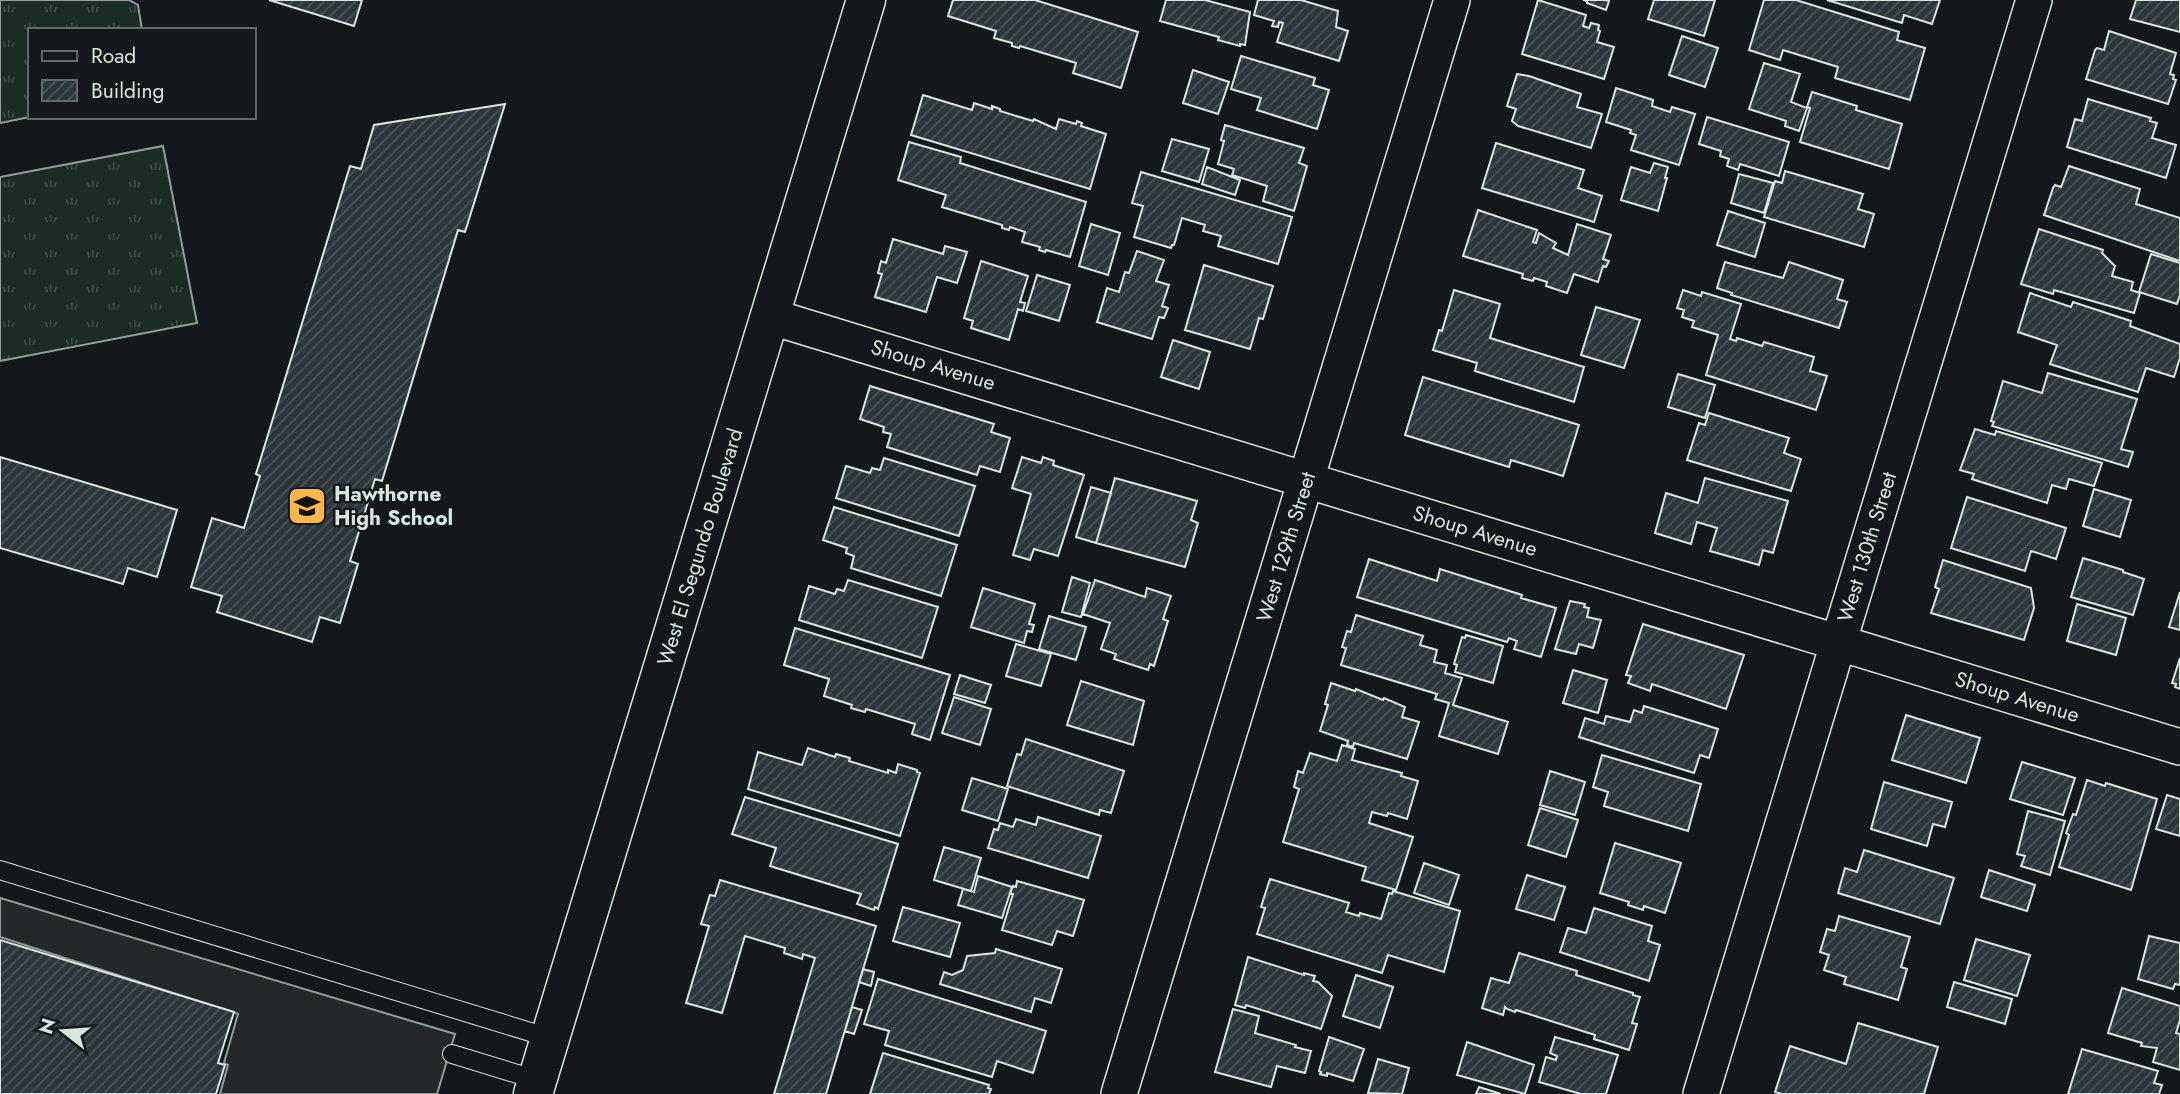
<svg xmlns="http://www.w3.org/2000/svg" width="2180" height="1094" font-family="Jost,sans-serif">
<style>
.grass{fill:url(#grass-tufts);stroke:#939e99;stroke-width:2}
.parking{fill:#24282b;stroke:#939e99;stroke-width:2}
.building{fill:url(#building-hatch);stroke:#d8e6dc;stroke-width:2}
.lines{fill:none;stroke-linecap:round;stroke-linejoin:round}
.lane-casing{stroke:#d8e6dc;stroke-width:20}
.street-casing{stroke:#d8e6dc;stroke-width:38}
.primary-casing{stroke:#d8e6dc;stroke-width:41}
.lane{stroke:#14181c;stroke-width:18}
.street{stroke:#14181c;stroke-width:35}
.primary{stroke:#14181c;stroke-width:38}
.labels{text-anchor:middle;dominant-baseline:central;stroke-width:5;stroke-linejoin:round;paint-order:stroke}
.street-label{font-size:21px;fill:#d8e6dc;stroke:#14181c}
.poi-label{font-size:21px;font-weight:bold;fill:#d8e6dc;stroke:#14181c;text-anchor:start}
</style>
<defs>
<pattern id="grass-tufts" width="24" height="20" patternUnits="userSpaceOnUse" patternTransform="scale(1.75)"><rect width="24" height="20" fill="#1a2d24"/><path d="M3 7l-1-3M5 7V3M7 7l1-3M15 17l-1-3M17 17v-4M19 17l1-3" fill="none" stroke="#3b4b43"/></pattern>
<pattern id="building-hatch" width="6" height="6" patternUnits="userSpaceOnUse" patternTransform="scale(1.75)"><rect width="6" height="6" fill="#2c363c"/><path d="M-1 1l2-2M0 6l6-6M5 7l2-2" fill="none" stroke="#4a5358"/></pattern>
</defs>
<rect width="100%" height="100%" fill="#14181c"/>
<path class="grass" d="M0,0H129L138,5L142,30H30V117L0,123Z
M163,146L197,323L0,361V177Z"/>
<path class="parking" d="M0,898L455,1034L437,1094H220L228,1065L224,1063L238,1014L0,937Z"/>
<path class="building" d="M269,0H362L354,26Z
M953,0H1035L1138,32L1121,88L1073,73L1076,63L1020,46L1019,48L1012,46V43L994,38L996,31L948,16Z
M1166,0H1205L1250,12L1245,45L1240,44V46L1218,40L1219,37L1160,21Z
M1258,0H1301L1338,11L1336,27L1348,31L1339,61L1277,42L1283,23L1279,22L1278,27L1272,26L1274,21L1254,15Z
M1538,0L1586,15L1583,26L1589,28L1591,23L1599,25L1598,30L1600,31L1597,42L1614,47L1604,79L1522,54Z
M1583,0H1605L1609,1L1606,10L1587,3V1Z
M1654,0H1715L1704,36L1648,19Z
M1764,0H1796L1899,32L1897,40L1925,48L1910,100L1835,78L1838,67L1783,50L1780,60L1749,50Z
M1827,0H1940L1932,24L1904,15L1902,23Z
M2136,0H2180V32L2130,19Z
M2109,31L2176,53L2170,74L2174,75L2173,79L2176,80L2168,104L2086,79L2095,50L2097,48L2104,50Z
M1682,36L1718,48L1705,87L1669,75Z
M1241,56L1315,78L1313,85L1329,90L1317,129L1257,110L1261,98L1231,89Z
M1764,63L1800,74L1791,102L1807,108L1799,131L1785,126L1786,121L1749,109Z
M1193,70L1229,82L1218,114L1183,103Z
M1517,74L1529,76L1581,94L1577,107L1602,114L1591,148L1518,126L1512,121L1516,109L1507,106Z
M1616,88L1653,100L1652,106L1670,112L1672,107L1695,114L1679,165L1631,150L1636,135L1630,133L1631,130L1606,122Z
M1812,92L1857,106L1856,110L1902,124L1889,169L1800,142L1810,108L1807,107Z
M923,95L972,110L974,103L992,109V106L1000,109V111L1033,121L1034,119L1056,129L1059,119L1076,124L1077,121L1082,123L1081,126L1106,134L1090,189L911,135Z
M2088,99L2151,118L2150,121L2157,123L2152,138L2176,145L2166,178L2067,147L2075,119L2082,121Z
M505,104L465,232L458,230L382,481L375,479L350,561L358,564L340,623L320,617L312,642L217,612L222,596L191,587L212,518L244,528L260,476L256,474L350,166L361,169L374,125Z
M1707,117L1789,142L1779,176L1740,164L1738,170L1727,166L1729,159L1720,156L1721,151L1699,144Z
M1225,125L1304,148L1299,163L1307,166L1294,211L1263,201L1267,186L1232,175L1234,169L1218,164L1224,141L1221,140Z
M1172,139L1209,149L1199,182L1162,171Z
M909,142L961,157L960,163L1086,202L1070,257L1046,250L1045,252L1039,250L1040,247L1022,242L1025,232L1010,227L1009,230L1002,228V225L942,207L946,195L898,180Z
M1496,143L1584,170L1578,188L1602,196L1594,222L1482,188Z
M1654,163L1668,167L1665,178H1667L1658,211L1621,200L1631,167L1650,173Z
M2069,166L2140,189L2136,204L2180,218V261L2044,215L2053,188L2055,185L2061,187Z
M1207,167L1240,180L1235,195L1202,184Z
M1785,171L1863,194L1858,209L1874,214L1864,247L1764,217L1775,181L1782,183Z
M1141,172L1292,217L1278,264L1218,246L1221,236L1203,231L1205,225L1182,218L1174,245H1172L1171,248L1134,237L1143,206L1132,203Z
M1739,174L1773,183L1764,213L1731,203Z
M1478,210L1537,230L1533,242L1536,243L1539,233L1556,243L1553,248L1568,255L1577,224L1611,235L1603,259L1609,261L1606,267L1603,266L1598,282L1574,274L1567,293L1546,286L1547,282L1534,278L1533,281L1522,278L1523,274L1463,256Z
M1728,211L1765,223L1755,257L1717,245Z
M1091,224L1120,233L1108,275L1079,266Z
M2039,229L2103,250L2102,253L2115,266L2112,276L2133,282L2131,290L2140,293L2134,313L2054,290L2053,294L2021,284Z
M893,239L943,254L945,246L967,252L957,283L937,277L926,312L875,297L882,274L878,273L881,261L886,263Z
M1137,251L1164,260L1156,281L1169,285L1162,306L1168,308L1164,318L1159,317L1152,339L1097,322L1107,288L1119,292L1125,272L1129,273Z
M2151,254L2180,263V295L2177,304L2139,292Z
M981,261L1028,276L1020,302L1025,303L1023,311L1018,309L1009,340L971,328L973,321L964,318Z
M1725,262L1783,278L1789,262L1843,280L1837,299L1847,302L1839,328L1731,295L1732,293L1717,288Z
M1204,265L1273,286L1263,319L1259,318L1250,349L1185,330Z
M1037,275L1070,285L1059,321L1026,311Z
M1454,290L1500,304L1490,338L1584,367L1574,402L1475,371L1477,363L1433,350L1439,330L1442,331Z
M1683,290L1701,296L1702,292L1741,304L1730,339L1736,341L1737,338L1762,346L1764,342L1814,357L1810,371L1827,376L1816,410L1706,375L1718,335L1692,327L1694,321L1682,317L1684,310L1677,308Z
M2030,293L2071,307L2073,302L2131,321L2130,326L2180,344V358L2174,377L2146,368L2138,392L2050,364L2057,345L2018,332Z
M1596,307L1640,320L1624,368L1581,355Z
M1173,340L1210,352L1199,389L1161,377Z
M2048,373L2137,399L2121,449L2133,452L2128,467L1992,426L1994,422L1991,421L2003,381L2042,393Z
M1678,374L1715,385L1705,418L1668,407Z
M1423,377L1579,425L1563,476L1511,460L1509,467L1405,435Z
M870,386L994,424L991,432L1010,438L1000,472L980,466L977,475L887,447L891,434L883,432L884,427L860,419Z
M1709,413L1789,438L1784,453L1801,459L1791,491L1687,460L1699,423L1705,425Z
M1975,429L1995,435L1996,431L2102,463L2094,486L2069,479L2066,489L2052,485L2047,503L1972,479L1974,474L1960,470Z
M0,457L177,510L157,577L128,568L123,584L0,548Z
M1022,457L1041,463L1043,457L1054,461L1053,465L1084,475L1058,556L1034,549L1030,560L1013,555L1031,494L1012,488Z
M884,458L975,486L959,536L836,498L846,466L870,473L872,468L880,470Z
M1115,478L1197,501L1191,520L1198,523L1185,567L1096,543Z
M1705,478L1788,501L1773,553L1763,550L1759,565L1710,551L1717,528L1697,522L1691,544L1655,533L1666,493L1698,503Z
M1091,487L1111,493L1096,543L1076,537Z
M2094,489L2131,500L2120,537L2083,526Z
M1967,497L2066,528L2056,559L2031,551L2025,571L1951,548Z
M834,507L957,545L941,596L851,568L854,556L846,553L847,548L823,540Z
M2083,558L2123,570V572L2144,579L2133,615L2071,597Z
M1369,559L1437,581L1440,569L1522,595L1521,598L1556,608L1541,657L1514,649L1517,641L1509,638L1507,642L1357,597Z
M1943,560L2031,588L2034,608L2024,640L1931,613L1939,589L1935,587Z
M1072,577L1090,583L1081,617L1062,612Z
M848,580L938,607L922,658L799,620L809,586L835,594L837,589L844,591Z
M1095,580L1145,597L1147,588L1171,596L1163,619L1168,621L1154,666L1150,664L1148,670L1114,659L1116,654L1101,649L1110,623L1083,614Z
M983,588L1035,604L1029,624L1034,625L1032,632L1027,631L1024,643L971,627Z
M2180,592V630L2169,627Z
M1570,601L1585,604L1584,607L1589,608L1587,617L1601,620L1593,648L1579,644L1576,654L1555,649Z
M2077,604L2126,618L2116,655L2067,641Z
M1356,615L1423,636L1420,645L1437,650L1434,662L1447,665L1445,673L1462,678L1453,705L1508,722L1498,754L1439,736L1449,703L1435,699L1437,694L1341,665L1346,648L1342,647L1347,631L1351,632Z
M1049,616L1086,627L1076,660L1039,649Z
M1643,624L1744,655L1726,709L1652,684L1650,691L1628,683L1631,676L1626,675Z
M795,628L950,675L930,740L912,734L915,724L866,709L865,712L851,708L852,705L824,696L829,679L784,665Z
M1466,635L1503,646L1493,683L1455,672L1457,665L1454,664L1462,637L1465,638Z
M1016,644L1051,654L1041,686L1006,676Z
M2180,658V689L2175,687L2176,684L2172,683Z
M1573,670L1607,680L1598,713L1563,703Z
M960,675L991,685L985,703L954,694Z
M1081,681L1144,701L1133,745L1067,725Z
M1331,683L1355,691L1356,689L1383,700L1384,698L1405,707L1402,717L1419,722L1407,759L1354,743L1353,747L1347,745L1348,741L1320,731L1328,705L1325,704Z
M954,697L991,709L980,745L942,733Z
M1644,706L1718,729L1709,758L1700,755L1694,773L1579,737L1585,718L1604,724L1606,716L1630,722L1634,710L1642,713Z
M1906,715L1980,738L1966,783L1892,760Z
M1026,739L1124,771L1111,813L1100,810L1099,815L1007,786L1017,754L1021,755Z
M1342,745L1355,749L1352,760L1402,773L1401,776L1418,781L1407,819L1388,813L1387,816L1372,812L1369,823L1413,837L1396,890L1362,880L1366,867L1283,842L1299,789L1294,787L1298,771L1303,773L1310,753L1337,761Z
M808,748L835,757L836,754L850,758L849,761L888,773V770L896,773L898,764L917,770V772L920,773L900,836L748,789L758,752L802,765Z
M1602,755L1701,784L1688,831L1604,806L1608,792L1593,787Z
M2022,762L2075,778L2063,815L2010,799Z
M1550,771L1585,782L1575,815L1540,805Z
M972,778L1008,789L998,821L962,810Z
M2087,780L2105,786L2106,783L2157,799L2131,890L2059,867L2069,835L2066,833L2073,814L2076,815Z
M1884,782L1952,802L1945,827L1933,824L1927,846L1871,829Z
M2167,795L2180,799V836L2156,829Z
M745,797L898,844L878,909L875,907L874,910L857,904L861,894L770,866L776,848L732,834Z
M1540,808L1578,820L1566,857L1528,845Z
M2028,811L2065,821L2050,875L2021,866L2025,856L2017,854Z
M1038,817L1101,836L1088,878L988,848L994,829L998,830L1000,823L1013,827L1016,819L1036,825Z
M1615,843L1681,863L1665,913L1644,906L1643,910L1628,905L1629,902L1600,893Z
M944,847L981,858L971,891L934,880Z
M1864,850L1954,878L1940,924L1838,893L1845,868L1857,872Z
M1424,863L1459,875L1449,905L1414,893Z
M1989,870L2035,885L2027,911L1981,897Z
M1527,875L1565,887L1554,920L1516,909Z
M978,876L1012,887L1002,918L958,905L963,889L974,892Z
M1270,879L1349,903L1346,912L1359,916L1360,913L1381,919L1389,893L1392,894L1393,891L1460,911L1444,972L1388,955L1382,973L1257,934L1265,908L1261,907Z
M720,880L876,926L826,1094H774L815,958L803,954L802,959L784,953L785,948L745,936L722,1013L686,1003L709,926L701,924L710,895L715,896Z
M1017,881L1084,900L1073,936L1057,931L1052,945L1002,930L1013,894L1010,893L1013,886L1016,887Z
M903,907L960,923L950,957L893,941Z
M1594,908L1652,926L1648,941L1660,945L1649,981L1560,952L1568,928L1586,933Z
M1839,916L1910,937L1901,967L1907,969L1898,1000L1844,984L1846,977L1824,970L1829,955L1820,952L1827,929L1835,931Z
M2149,936L2180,943V985L2175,984L2173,989L2138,979Z
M1976,939L2030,955L2017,996L1964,980Z
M0,940L234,1012L218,1063L225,1065L216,1094H0Z
M996,949L1062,969L1051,1003L1035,998L1031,1012L940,984L944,972L952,975L963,970L967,956L995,953Z
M1519,953L1577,971L1576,975L1633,993V995L1640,997L1632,1023L1637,1024L1629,1050L1594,1039L1595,1035L1516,1010L1515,1012L1507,1009L1505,1007L1503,1015L1482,1008L1491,978L1509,983Z
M1248,957L1304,975V973L1315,976L1313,981L1318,982L1332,996L1321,1029L1246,1005L1245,1008L1235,1005Z
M863,969L874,972L871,986L859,982Z
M1356,975L1393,987L1380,1028L1343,1016Z
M878,979L1046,1031L1033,1073L997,1061L992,1077L885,1045L889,1031L864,1024Z
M1954,982L2012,999L2005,1024L1947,1007Z
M2122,988L2180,1006V1020L2176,1033L2180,1034V1070L2153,1062L2157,1048L2141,1046L2142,1043L2108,1033Z
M852,1007L862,1010L854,1034L845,1031Z
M1233,1009L1259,1016L1255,1033L1296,1045L1295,1047L1311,1051L1305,1073L1277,1066L1271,1087L1215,1072Z
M1858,1023L1938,1047L1924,1094H1782L1775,1092L1790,1046L1846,1064Z
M1329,1037L1364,1049L1353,1081L1327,1073V1076L1320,1074L1321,1072L1319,1071Z
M1555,1037L1618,1055L1606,1094H1581L1539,1082L1546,1057L1556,1060L1557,1056L1550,1053Z
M1467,1042L1534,1065L1525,1094L1457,1075Z
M2082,1049L2158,1071L2154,1083L2162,1085L2159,1094H2068Z
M883,1053L989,1085L988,1088L991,1089L989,1094H870Z
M1378,1059L1409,1068L1402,1094L1368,1093Z
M1479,1087L1501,1094H1476Z"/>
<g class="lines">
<g class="lane-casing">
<path id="lane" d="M0,870L550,1038
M452,1054L537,1080"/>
</g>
<g class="street-casing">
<path id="street" d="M769,316L2180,747
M1119,1094L1452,0
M1701,1094L2034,0"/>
</g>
<g class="primary-casing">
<path id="primary" d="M533,1094L866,0"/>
</g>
<use href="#lane" class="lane"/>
<use href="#street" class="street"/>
<use href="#primary" class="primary"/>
</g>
<defs>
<g id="school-square" transform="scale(2.0125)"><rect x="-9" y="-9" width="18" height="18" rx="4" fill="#ffb74d" stroke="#14181c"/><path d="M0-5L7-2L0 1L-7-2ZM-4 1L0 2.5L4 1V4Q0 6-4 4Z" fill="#111"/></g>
</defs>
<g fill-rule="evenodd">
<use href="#school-square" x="307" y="506"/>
</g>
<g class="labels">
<g class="street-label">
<text transform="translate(933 365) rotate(17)">Shoup Avenue</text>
<text transform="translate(1475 531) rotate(17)">Shoup Avenue</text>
<text transform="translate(700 547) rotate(-73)">West El Segundo Boulevard</text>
<text transform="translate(1286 547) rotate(-73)">West 129th Street</text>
<text transform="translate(1867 547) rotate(-73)">West 130th Street</text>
<text transform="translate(2017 697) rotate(17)">Shoup Avenue</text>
</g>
<g class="poi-label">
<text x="334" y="494">Hawthorne<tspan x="334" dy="24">High School</tspan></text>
</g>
</g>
<rect x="28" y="28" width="228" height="91" fill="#14181c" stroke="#626a69" stroke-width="2"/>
<rect x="42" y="51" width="35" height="10" fill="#14181c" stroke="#626a69" stroke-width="2"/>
<text x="91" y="63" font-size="21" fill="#d8e6dc">Road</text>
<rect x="42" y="80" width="35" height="21" fill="url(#building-hatch)" stroke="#626a69" stroke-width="2"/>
<text x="91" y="98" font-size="21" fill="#d8e6dc">Building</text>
<g transform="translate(63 1031) rotate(287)" stroke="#14181c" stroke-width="5" paint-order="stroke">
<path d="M0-5L12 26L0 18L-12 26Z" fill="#d8e6dc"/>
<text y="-10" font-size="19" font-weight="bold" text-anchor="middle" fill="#d8e6dc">N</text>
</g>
</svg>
